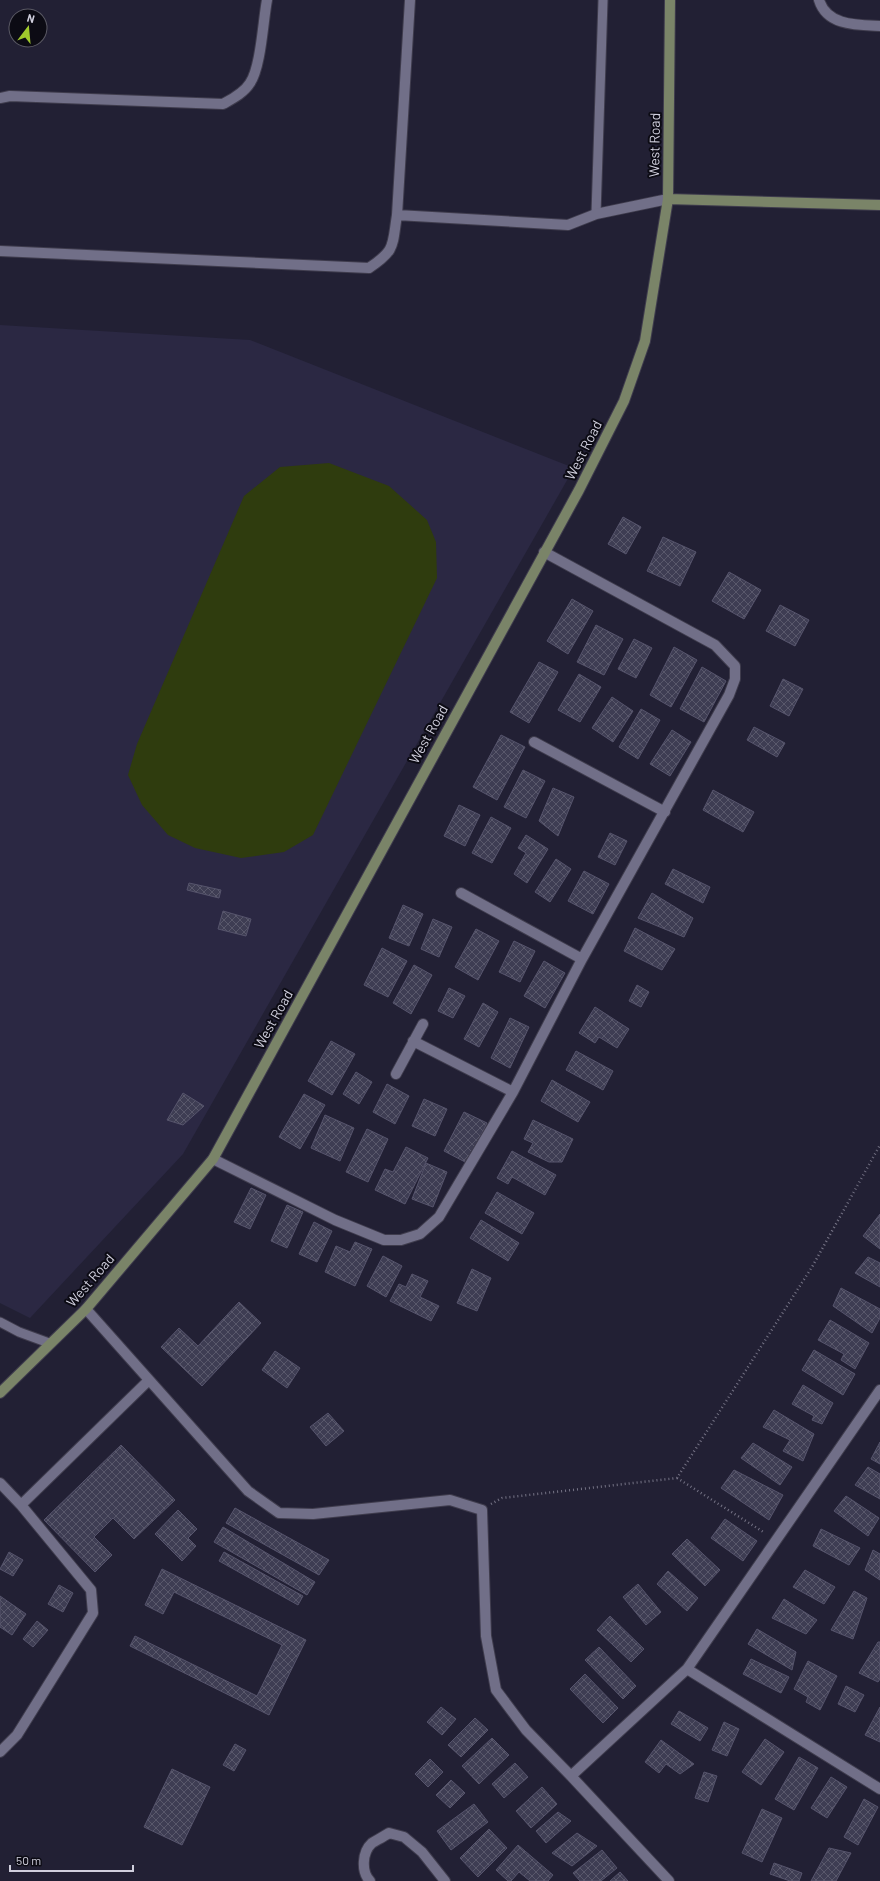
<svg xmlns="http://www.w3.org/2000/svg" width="880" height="1881" font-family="Barlow,sans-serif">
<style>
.built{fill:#2b2843}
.green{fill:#2f3c0e}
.building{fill:url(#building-cross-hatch);stroke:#56546c}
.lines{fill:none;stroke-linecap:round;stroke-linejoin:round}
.lane-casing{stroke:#3f3c4d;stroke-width:11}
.street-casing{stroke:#3f3c4d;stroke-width:12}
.secondary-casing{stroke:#3f3c4d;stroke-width:12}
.path{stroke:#757385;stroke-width:2.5;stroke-dasharray:1 3;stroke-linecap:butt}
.lane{stroke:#716f88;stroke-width:9}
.street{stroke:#716f88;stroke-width:10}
.secondary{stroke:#7a8468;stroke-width:10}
.labels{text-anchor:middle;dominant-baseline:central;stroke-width:4;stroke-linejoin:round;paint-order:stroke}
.street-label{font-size:14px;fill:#d0cfdd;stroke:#0c0b14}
</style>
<defs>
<pattern id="building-cross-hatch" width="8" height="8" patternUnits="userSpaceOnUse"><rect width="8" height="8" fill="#3e3d53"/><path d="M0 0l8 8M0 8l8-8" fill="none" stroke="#59586b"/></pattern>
</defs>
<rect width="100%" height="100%" fill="#222034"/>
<path class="built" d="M0,325L250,340L574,468L183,1154L30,1318L0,1303Z"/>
<path class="green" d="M329,463L389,486L427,520L436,542L437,578L313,835L284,852L241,858L195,848L168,835L142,805L128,775L137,744L244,496L280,467Z"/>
<path class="building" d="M623,517L641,527L626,554L608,544Z
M663,537L696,552L680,586L647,571Z
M729,572L761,590L744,619L712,601Z
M572,599L593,611L568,654L547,641Z
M780,605L809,620L795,646L766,631Z
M596,625L623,639L604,675L577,662Z
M634,639L652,648L636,678L618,669Z
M674,647L697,660L671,707L650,695Z
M539,662L558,672L529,723L510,712Z
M702,667L726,681L704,722L680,709Z
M579,674L601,687L580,722L558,710Z
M783,679L803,689L789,716L770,706Z
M612,697L633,711L613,742L592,728Z
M641,709L660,720L638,759L619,747Z
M754,727L785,743L777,757L747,740Z
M672,730L691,742L670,776L650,764Z
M501,735L525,747L497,800L473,787Z
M523,770L545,781L526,818L504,807Z
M553,788L574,797L558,836L539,821Z
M713,790L754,812L743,832L703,810Z
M459,805L480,815L465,846L444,836Z
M491,817L511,828L492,863L472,853Z
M610,833L627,841L615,865L598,857Z
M526,835L548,849L527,883L514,874L526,853L518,848Z
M556,859L571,869L550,902L535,892Z
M673,869L710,887L703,903L665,884Z
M584,871L609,884L593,914L568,901Z
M189,883L221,890L219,898L187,890Z
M652,893L693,918L684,937L638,918Z
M403,905L423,914L409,946L389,938Z
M223,911L251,919L246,936L218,929Z
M433,919L452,927L439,957L421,949Z
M635,928L675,949L662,970L624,951Z
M476,929L499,941L478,980L455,967Z
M514,941L535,951L520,982L499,972Z
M382,948L407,961L388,997L364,985Z
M544,961L565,973L545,1008L524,996Z
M414,965L432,975L411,1014L393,1003Z
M637,985L649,992L641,1007L629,1001Z
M449,988L465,996L453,1018L438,1011Z
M483,1003L498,1012L479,1047L464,1039Z
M595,1007L629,1029L617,1048L599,1037L595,1043L579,1033Z
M510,1018L529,1027L510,1068L491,1058Z
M331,1041L355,1054L332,1095L308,1081Z
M576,1051L613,1071L603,1090L566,1070Z
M356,1072L372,1082L359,1104L343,1094Z
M552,1080L590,1102L578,1122L541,1101Z
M387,1084L409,1096L395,1124L373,1112Z
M183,1093L204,1106L183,1125L167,1120Z
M304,1094L325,1105L300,1149L279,1137Z
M424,1099L447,1109L435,1136L412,1126Z
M464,1112L487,1123L467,1163L444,1151Z
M325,1115L354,1128L340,1161L311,1148Z
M533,1120L573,1139L562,1162H549L528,1152L533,1143L524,1139Z
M367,1129L388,1139L368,1182L346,1172Z
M406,1147L428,1158L405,1204L375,1190L385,1169L393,1172Z
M512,1151L556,1175L545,1195L512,1177L508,1184L497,1178Z
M426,1163L447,1172L433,1207L412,1199Z
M251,1188L266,1195L250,1229L234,1222Z
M497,1192L534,1213L522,1234L485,1213Z
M287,1205L303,1212L287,1248L271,1241Z
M880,1214V1249L863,1236Z
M481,1220L519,1243L508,1261L470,1238Z
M314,1222L332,1231L317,1262L299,1254Z
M355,1242L372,1249L355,1286L325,1272L336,1246L350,1252Z
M383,1256L402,1266L386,1297L367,1286Z
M868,1257L880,1263V1287L855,1273Z
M472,1269L491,1278L477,1311L457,1303Z
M412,1274L428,1281L420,1297L439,1306L431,1321L390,1301L399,1284L406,1287Z
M841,1288L880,1309V1318L872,1333L833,1306Z
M239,1302L261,1323L202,1386L161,1347L179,1328L198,1346Z
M830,1320L869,1343L855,1369L841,1360L844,1354L818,1340Z
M814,1350L855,1374L843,1395L802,1370Z
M275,1351L300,1368L287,1388L262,1370Z
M803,1385L833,1403L822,1424L812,1420L814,1416L792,1404Z
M774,1410L814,1434L803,1461L783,1451L790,1440L763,1427Z
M328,1413L344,1431L326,1446L310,1427Z
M880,1442V1464L871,1459Z
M753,1443L792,1467L780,1485L741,1458Z
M121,1445L175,1500L134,1539L113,1518L94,1537L112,1555L95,1572L44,1520Z
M868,1467L880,1474V1499L855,1485Z
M734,1470L783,1495L769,1520L721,1488Z
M846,1496L879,1518L868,1536L834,1511Z
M235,1508L329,1560L319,1575L226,1523Z
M178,1510L197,1529L188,1538L196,1546L182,1561L155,1534Z
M725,1519L757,1541L743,1561L711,1538Z
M223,1527L315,1582L307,1595L214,1542Z
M821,1529L860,1548L849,1565L813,1546Z
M687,1539L720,1570L705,1586L672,1554Z
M873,1550L880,1554V1580L865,1570Z
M9,1552L23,1560L13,1576L0,1569Z
M224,1552L303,1596L298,1605L219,1561Z
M162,1569L306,1640L269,1715L130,1646L135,1636L257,1696L282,1645L174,1592L163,1614L145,1605Z
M805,1570L835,1587L824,1604L793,1587Z
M668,1571L698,1598L687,1611L657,1584Z
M638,1584L661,1612L646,1625L623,1597Z
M59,1585L73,1593L63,1612L48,1604Z
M854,1591L867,1598L853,1639L831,1630Z
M0,1596L26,1614L12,1635L0,1627Z
M784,1599L817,1620L806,1634L772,1618Z
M610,1616L644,1649L631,1662L597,1630Z
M37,1621L48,1630L33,1647L23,1639Z
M757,1629L796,1652L792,1670L748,1644Z
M878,1642H880V1679L878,1682L859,1673Z
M599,1647L636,1686L623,1699L585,1660Z
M751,1659L789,1677L781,1693L743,1674Z
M808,1661L837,1676L820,1710L806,1702L808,1697L794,1689Z
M585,1674L618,1708L603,1723L570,1689Z
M846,1686L864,1695L855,1712L838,1704Z
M441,1707L456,1719L442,1735L427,1722Z
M880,1707V1742L865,1735Z
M679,1711L708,1728L700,1741L671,1724Z
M475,1718L488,1730L461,1757L448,1745Z
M724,1722L739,1729L727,1756L712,1750Z
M492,1738L509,1755L479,1784L462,1766Z
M765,1739L784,1752L761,1785L742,1772Z
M661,1740L694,1764L680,1774L666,1764L659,1773L645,1762Z
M235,1744L246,1750L234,1771L223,1765Z
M799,1757L818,1768L794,1810L775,1799Z
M430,1759L443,1772L428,1787L415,1774Z
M515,1763L528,1777L504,1798L492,1784Z
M172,1769L210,1787L182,1845L144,1827Z
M704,1772L717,1776L708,1802L695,1798Z
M831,1777L847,1787L827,1818L811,1808Z
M451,1780L465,1793L450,1808L436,1795Z
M542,1787L557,1804L531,1828L516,1811Z
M864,1799L878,1807L858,1845L844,1837Z
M474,1804L488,1822L451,1850L437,1831Z
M762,1809L782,1818L762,1862L742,1853Z
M558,1812L571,1821L546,1843L536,1831Z
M489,1829L507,1848L478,1877L460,1858Z
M577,1833L597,1846L572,1866L552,1853Z
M518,1845L553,1875L548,1881H530L519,1872L511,1881H508L496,1870Z
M829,1848L851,1853L836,1881H811Z
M602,1850L617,1868L601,1881H580L573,1873Z
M774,1863L802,1873L799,1881H790L770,1874Z
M620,1872L628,1881H610Z"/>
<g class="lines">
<g class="lane-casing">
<path id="lane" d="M596,214L603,0
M0,1322L19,1332L49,1343"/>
</g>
<g class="street-casing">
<path id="street" d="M819,0C827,26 857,25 880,26
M0,98L10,96L223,104C232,99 244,93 250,83C261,67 263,21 267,0
M397,215L568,225L596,214L668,199
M0,251L369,268C396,250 392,246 397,215L410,0
M534,742L665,812
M461,893L582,959
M413,1041L513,1092
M396,1074L423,1024
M213,1159L335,1220L384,1240H401L420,1234L439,1217L513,1092L582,959L729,695L735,679V666L715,645L544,552
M86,1309L248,1491L279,1513L313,1514L450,1500L482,1510L486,1636L496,1690L526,1730L571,1776
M0,1483L21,1505L91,1590L93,1613L17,1735L0,1752
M21,1505L149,1380
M687,1669L880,1789
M370,1881C361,1872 362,1852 372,1843C377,1840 383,1837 389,1833L404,1837L422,1852L445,1881
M669,1881L571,1776L687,1669L880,1390"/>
</g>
<g class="secondary-casing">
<path id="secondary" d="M668,199L880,205
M0,1393L86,1309L213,1159L579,490L624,401L645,341L668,199L670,0"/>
</g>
<path class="path" d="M677,1478L765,1533
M491,1504L502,1498L677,1478L812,1267L880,1145"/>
<use href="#lane" class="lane"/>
<use href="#street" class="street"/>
<use href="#secondary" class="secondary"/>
</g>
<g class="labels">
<g class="street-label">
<text transform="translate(654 145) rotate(-89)">West Road</text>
<text transform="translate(583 450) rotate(-63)">West Road</text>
<text transform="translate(428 734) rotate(-61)">West Road</text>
<text transform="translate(273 1019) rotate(-61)">West Road</text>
<text transform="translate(90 1280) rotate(-49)">West Road</text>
</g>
</g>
<g transform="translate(28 28) rotate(16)"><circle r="19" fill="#0c0b14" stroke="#5a5964"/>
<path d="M0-3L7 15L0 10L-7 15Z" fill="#a0c92c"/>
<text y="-6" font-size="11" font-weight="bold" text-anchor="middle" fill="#d0cfdd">N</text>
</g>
<path d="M10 1865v6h123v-6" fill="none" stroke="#d0cfdd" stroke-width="2"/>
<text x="16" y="1865" font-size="12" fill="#d0cfdd" stroke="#0c0b14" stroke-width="3" paint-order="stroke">50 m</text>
</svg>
